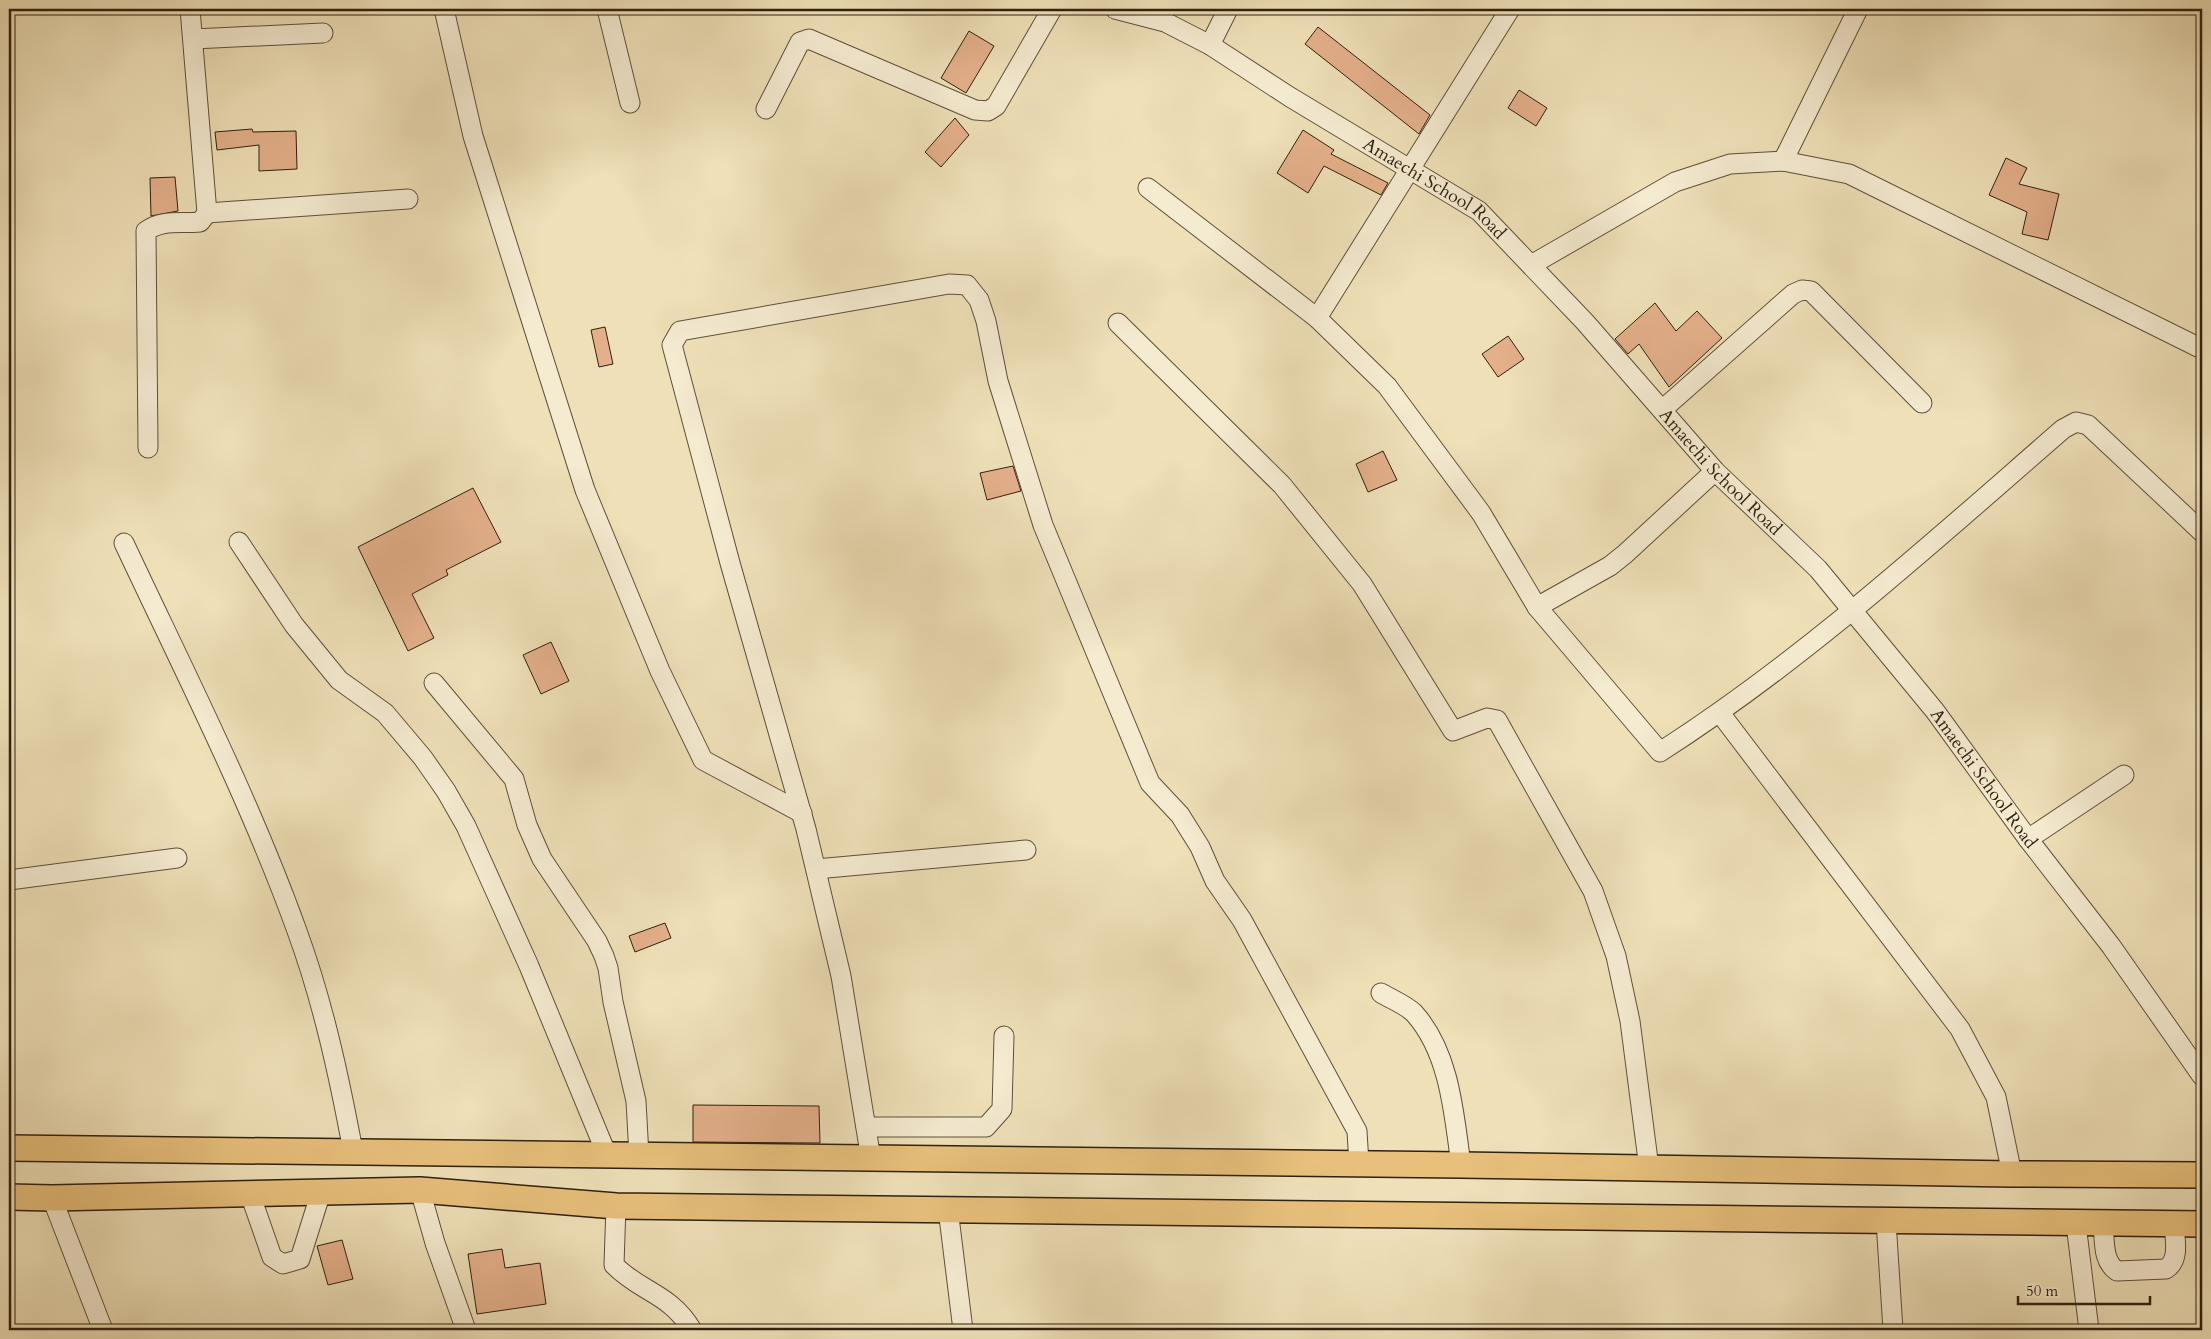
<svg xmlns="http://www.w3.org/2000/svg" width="2211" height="1339" font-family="Cardo,serif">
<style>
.building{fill:#e4b08b;stroke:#2f200f}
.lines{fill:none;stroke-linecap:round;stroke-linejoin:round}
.minor-casing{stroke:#5f5039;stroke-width:21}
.major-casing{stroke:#2f200f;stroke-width:28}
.minor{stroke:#f5ebd1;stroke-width:19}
.major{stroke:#e8c07c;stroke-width:25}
.labels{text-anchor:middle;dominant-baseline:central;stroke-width:4;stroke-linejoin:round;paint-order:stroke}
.street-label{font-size:18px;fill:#2f200f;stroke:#f5ebd1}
</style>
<rect width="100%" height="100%" fill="#efe0b8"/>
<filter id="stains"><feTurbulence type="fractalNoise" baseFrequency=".004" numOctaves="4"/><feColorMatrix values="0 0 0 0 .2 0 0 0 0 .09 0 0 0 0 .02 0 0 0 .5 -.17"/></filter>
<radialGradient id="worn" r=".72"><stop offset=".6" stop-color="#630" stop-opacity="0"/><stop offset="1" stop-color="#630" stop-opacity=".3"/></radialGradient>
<path class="building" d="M1318,27L1430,115L1419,134L1305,44Z
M969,31L994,46L966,93L941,78Z
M1519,90L1547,108L1536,126L1508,108Z
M955,118L969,135L941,167L925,152Z
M252,129L253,132L296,131L297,169L259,171V145L217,150L215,132Z
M1303,130L1334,150L1331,154L1388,183L1381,195L1324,166L1308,193L1277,173Z
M2006,158L2027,168L2019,184L2059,194L2048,240L2022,234L2027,212L1989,195Z
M175,177L178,211L151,216L150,178Z
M1655,303L1676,331L1697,311L1722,338L1669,387L1639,344L1628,354L1615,339Z
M605,327L613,364L599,367L591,330Z
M1508,336L1524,359L1498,377L1482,354Z
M1383,451L1397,480L1368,492L1356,464Z
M1013,466L1021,491L987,500L980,473Z
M473,488L501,542L446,570L448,575L412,594L434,638L408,651L358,547Z
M551,642L569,681L541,694L523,655Z
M665,923L671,938L635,952L629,936Z
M693,1105L819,1106L820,1143L693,1142Z
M342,1240L353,1279L328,1285L317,1246Z
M502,1249L505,1268L540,1263L546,1304L477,1314L468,1254Z"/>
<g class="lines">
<g class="minor-casing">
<g id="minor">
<path d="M444,9L473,136L585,490L660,671L703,760L802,813"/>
<path d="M607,9L630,103"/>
<path id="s1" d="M1115,9L1165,22L1210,45L1290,97L1479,211L1585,322L1715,471L1818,569L1935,711L2028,839L2111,946L2202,1076"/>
<path d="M193,39L323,33"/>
<path d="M1210,45L1228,9"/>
<path d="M766,109L800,42L809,39L975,110L988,111L996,106L1052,9"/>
<path d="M1783,161L1858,9"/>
<path d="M1148,188L1317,318L1387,386L1481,513L1537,607L1660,752C1805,659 1933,542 2063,429L2076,422L2088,425L2202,532"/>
<path d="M207,213L408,199"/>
<path d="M1531,265L1675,182L1730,164L1783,161L1849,174L2202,349"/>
<path d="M1317,318L1510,9"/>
<path d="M1118,323L1282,485L1362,584L1453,731L1487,718L1497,720L1593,891L1616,956L1630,1021L1649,1168"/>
<path d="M1663,409L1793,294L1802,290L1811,291L1922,403"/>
<path d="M148,448L146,231C163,219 180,224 200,222L207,213L190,9"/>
<path d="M239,542L294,625L339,680L385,713L423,758L446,791L466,826L529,966L607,1155"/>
<path d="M124,543C184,671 249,798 297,931C323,1002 339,1076 353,1151"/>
<path d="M1537,607L1610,566L1625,554L1715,471"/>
<path d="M434,683L514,779L527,825L542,859L597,941L604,956L608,968L613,1002L636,1101L639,1156"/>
<path d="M1720,713L1960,1029L1996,1097L2012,1174"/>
<path d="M2028,839L2124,775"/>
<path d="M816,869L1026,850"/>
<path d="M9,880L177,858"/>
<path d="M1381,993C1391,999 1406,1005 1414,1013C1450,1053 1454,1114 1461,1165"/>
<path d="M866,1127H986L1002,1109L1004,1036"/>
<path d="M871,1159L841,976L806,829L730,563L672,345L680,331L949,284L967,285L979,300L986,321L998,381L1043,525L1150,783L1180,815L1200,847L1215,881L1242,920L1357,1131L1359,1164"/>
<path d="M420,1190L435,1243L466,1330"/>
<path d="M250,1194L272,1257L283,1264L300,1259L321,1192"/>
<path d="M52,1198L103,1330"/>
<path d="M616,1206L614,1265C640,1292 670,1293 692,1330"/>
<path d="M948,1209L963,1330"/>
<path d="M1886,1221L1893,1330"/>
<path d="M2076,1224L2089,1330"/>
<path d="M2103,1224C2105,1240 2102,1261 2117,1271L2166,1269C2180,1260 2175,1240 2174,1224"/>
</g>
</g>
<g class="major-casing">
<path id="major" d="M9,1148L1461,1165L2012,1174L2202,1175
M9,1197L52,1198L420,1190L616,1206L2202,1224"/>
</g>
<use href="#minor" class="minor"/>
<use href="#major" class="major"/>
</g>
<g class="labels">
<g class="street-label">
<text stroke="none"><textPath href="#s1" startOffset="369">Amaechi School Road</textPath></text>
<text stroke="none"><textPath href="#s1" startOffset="774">Amaechi School Road</textPath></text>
<text stroke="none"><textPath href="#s1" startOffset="1179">Amaechi School Road</textPath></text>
</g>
</g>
<rect width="2211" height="1339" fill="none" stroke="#efe0b8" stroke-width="30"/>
<rect x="10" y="10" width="2191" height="1319" fill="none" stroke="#2f200f" stroke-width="2.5"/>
<rect x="15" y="15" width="2181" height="1309" fill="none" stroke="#2f200f"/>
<path d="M2018 1296v8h132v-8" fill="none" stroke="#2f200f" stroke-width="2.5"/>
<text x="2026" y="1296" font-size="15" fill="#2f200f" stroke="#f5ebd1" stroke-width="4" paint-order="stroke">50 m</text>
<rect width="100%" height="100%" filter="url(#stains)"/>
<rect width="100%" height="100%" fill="url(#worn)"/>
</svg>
